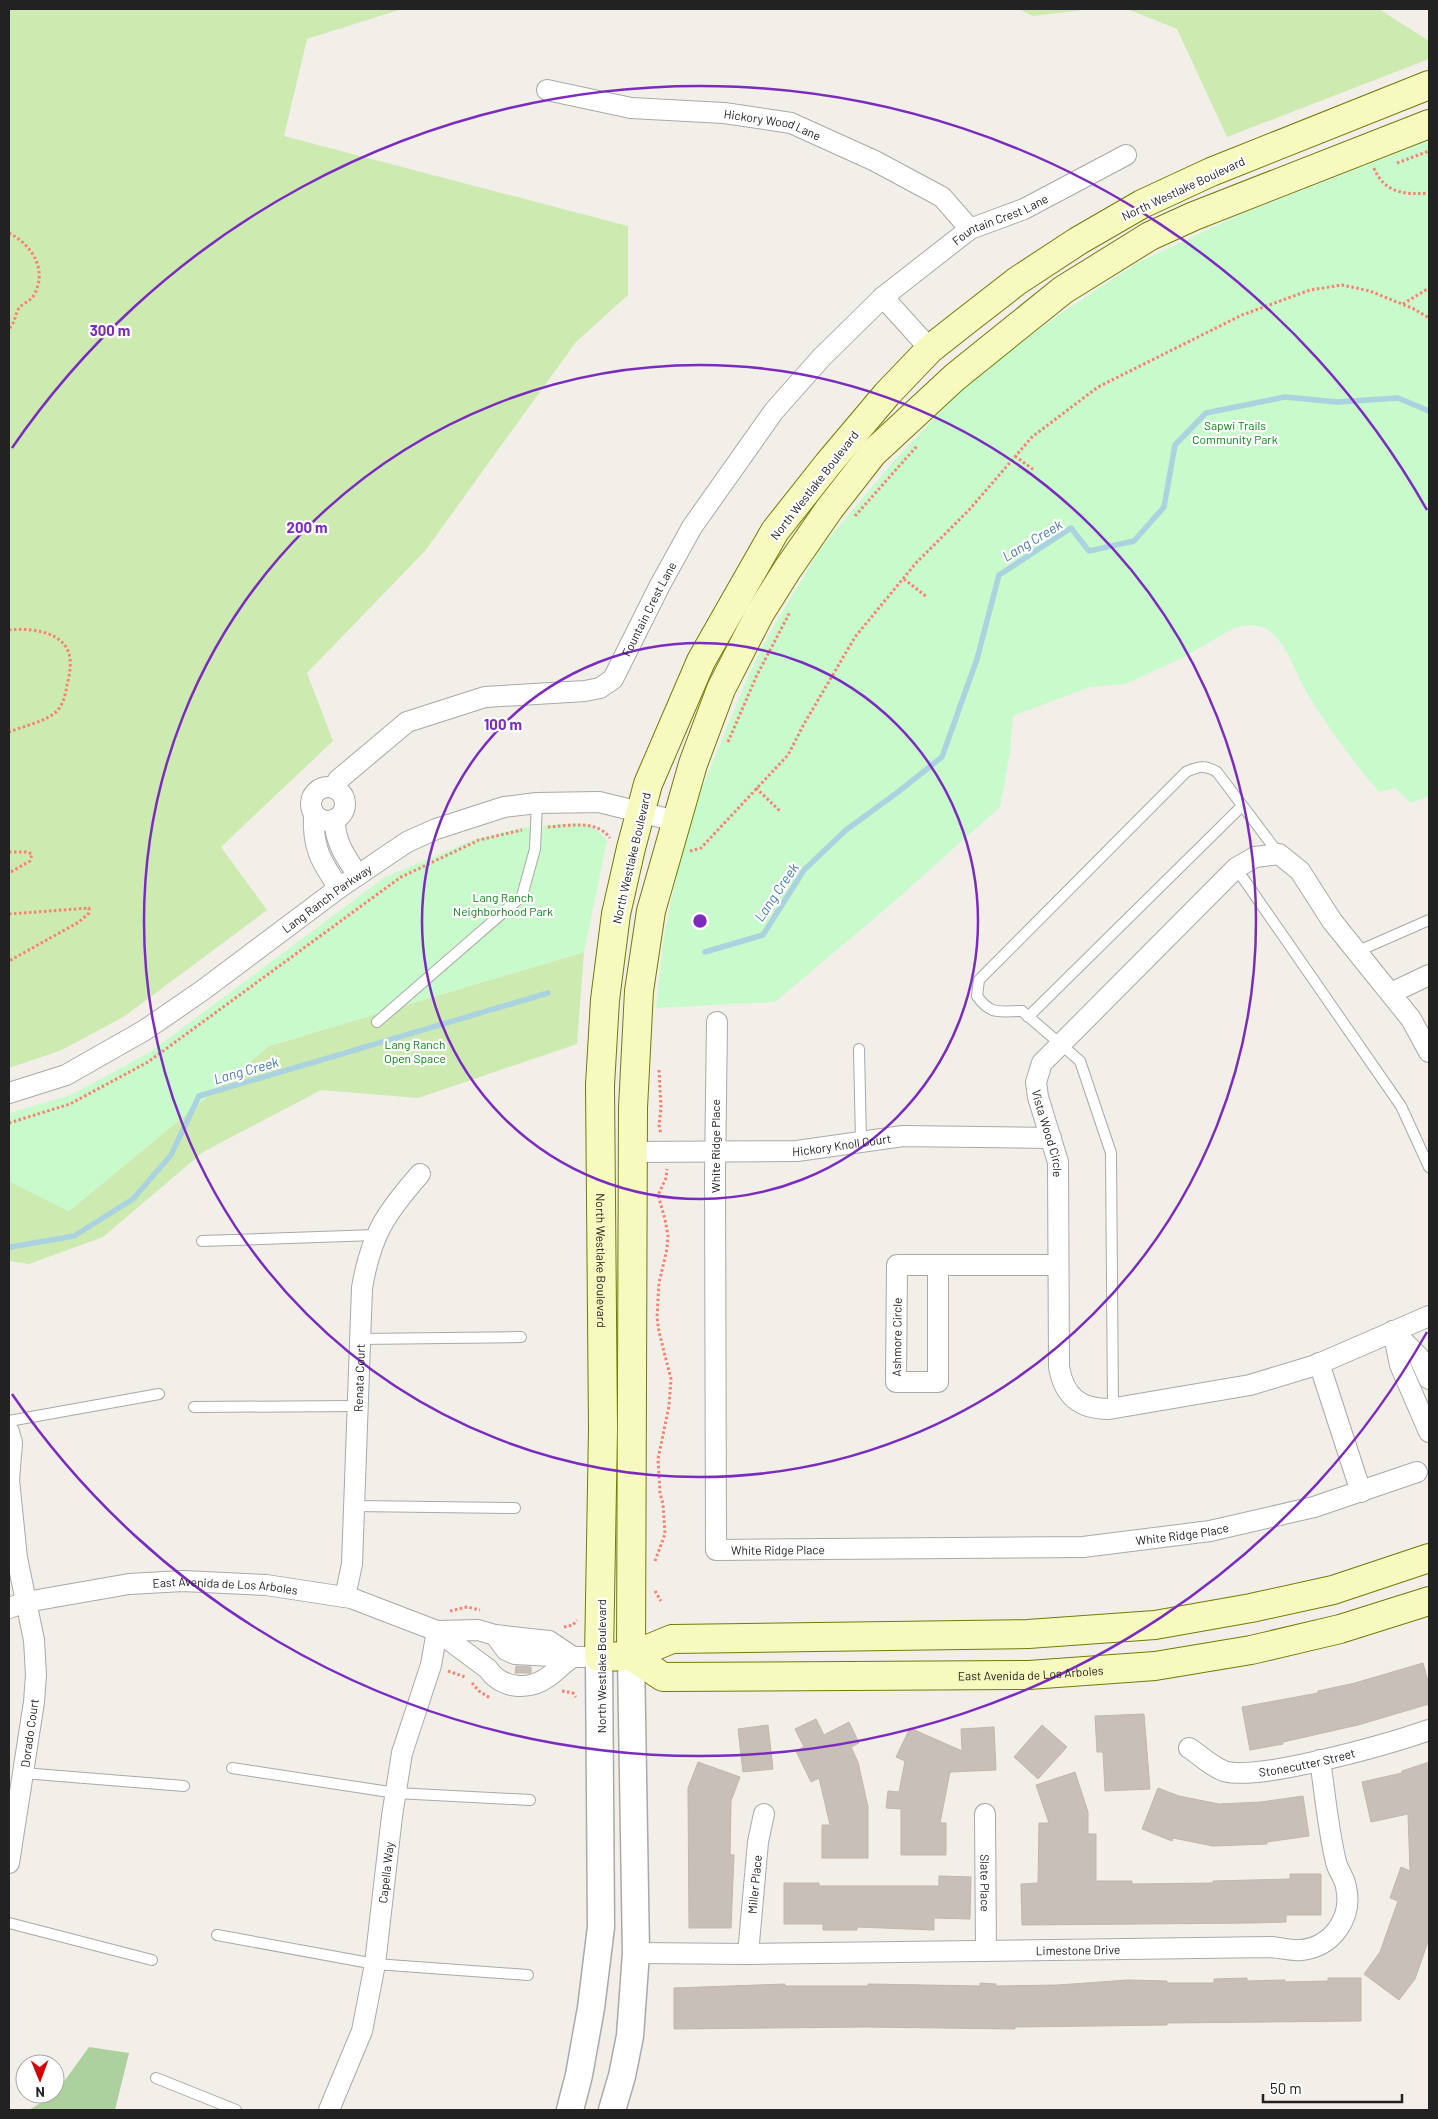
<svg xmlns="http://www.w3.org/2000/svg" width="1438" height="2119" font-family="Barlow,sans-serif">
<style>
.grass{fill:#cdebb0}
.forest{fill:#add19e}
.park{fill:#c8facc}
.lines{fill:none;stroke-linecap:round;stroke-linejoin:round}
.stream{stroke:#aad3df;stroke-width:5.5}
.building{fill:#c7bfb8;stroke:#c4b6ab}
.service-casing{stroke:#a9a9a9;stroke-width:12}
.minor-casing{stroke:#a9a9a9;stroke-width:22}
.tertiary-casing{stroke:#a9a9a9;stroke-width:29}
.secondary-casing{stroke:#707d05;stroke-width:30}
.path{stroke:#fa8072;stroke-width:3;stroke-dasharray:2.5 2.5;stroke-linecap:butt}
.service{stroke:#fff;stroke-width:10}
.minor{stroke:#fff;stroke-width:20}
.tertiary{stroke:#fff;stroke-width:26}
.secondary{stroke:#f7fabf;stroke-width:28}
.ring{fill:none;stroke:#7b2cbf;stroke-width:2.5}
.labels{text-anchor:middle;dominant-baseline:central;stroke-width:4.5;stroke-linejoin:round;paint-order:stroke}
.street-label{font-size:12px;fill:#222;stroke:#fff}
.park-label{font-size:12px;fill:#0c8416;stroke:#fff}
.water-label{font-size:14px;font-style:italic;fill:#4a7aab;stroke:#fff}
.centre{fill:#7b2cbf;stroke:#fff;stroke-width:2.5}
.ring-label{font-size:15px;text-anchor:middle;font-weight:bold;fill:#7b2cbf;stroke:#fff;stroke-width:4.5;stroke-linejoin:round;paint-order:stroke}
</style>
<rect width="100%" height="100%" fill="#f2efe9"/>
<path class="grass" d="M9,9H402L307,39L284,136L628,226V295L576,342L425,551L307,673L333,741L221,847L267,910L125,1016L62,1050L9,1068Z
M1018,9H1092L1033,16Z
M1127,9H1379L1429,41V59L1227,137L1177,29Z
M584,952L577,1044L418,1098L321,1090L203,1152L103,1237L29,1264L9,1261V1181L69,1211L269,1046Z"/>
<path class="forest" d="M89,2047L129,2053L115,2110H29L55,2094Z"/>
<path class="park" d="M1429,141V796L1411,803L1395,788L1379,792C1353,761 1328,728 1307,693C1296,674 1289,649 1273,634C1262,623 1247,624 1234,628L1184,657L1126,684L1090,687L1013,716L1010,752L1000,807L890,905L775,1002L656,1008L664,937L678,867L701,791L749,674L771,631L820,549L892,463L970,381L1060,314L1137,263L1239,215Z
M558,824C582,824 592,820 607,841L584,952L269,1046L69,1211L9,1181V1113L71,1095L150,1052L385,877L476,839L520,828Z"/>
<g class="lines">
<path class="stream" d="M705,952L763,935L804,870L846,830L898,792L942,757L977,659L999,575L1071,528L1089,551L1134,541L1164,507L1175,445L1206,413L1285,397L1337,402L1398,398L1429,411
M9,1246L11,1247L74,1236L133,1199L171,1155L199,1096L548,993"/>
</g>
<path class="building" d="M1423,1663L1429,1685V1704L1358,1725L1283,1742V1744L1250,1750L1242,1707L1318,1693V1691L1355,1683Z
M516,1666L531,1667V1673H515Z
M1144,1714L1150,1789L1105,1791L1103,1752H1097L1095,1716Z
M816,1719L824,1735L849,1722L859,1743L851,1747L858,1762L868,1807V1858H822V1825H830L819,1778L811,1782L796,1751L804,1747L795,1729Z
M768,1725L773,1769L743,1772L738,1729Z
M1042,1725L1067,1747L1038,1779L1014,1757Z
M994,1727L996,1770L950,1772L940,1823H946V1855H901V1809L886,1808L888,1791L899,1792L905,1761L896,1757L910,1728L962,1751L961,1729Z
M698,1762L740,1777L731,1801L730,1855H734L731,1928H689L688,1788Z
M1429,1762V1939L1415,1979L1399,2000L1364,1974L1380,1952L1398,1901L1390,1898L1401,1867L1410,1871L1408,1814L1371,1822L1362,1782L1402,1773V1771Z
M1075,1772L1088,1812V1834H1096V1881H1132V1884L1213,1883V1881L1290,1879V1874H1321V1915H1286V1922L1253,1923L1022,1925L1021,1884L1038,1883L1039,1823H1049L1036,1785Z
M1158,1788L1179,1796L1219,1804L1261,1802L1303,1796L1309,1836L1267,1842V1844L1213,1846L1173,1838L1172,1841L1142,1829Z
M939,1876L971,1877L970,1919L934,1918V1930L857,1927V1930H823V1924H784V1883H819V1886H939Z
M1247,1978V1981L1285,1980V1982L1328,1981V1978H1361V2021L1167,2023V2025L1015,2027V2029L867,2027L674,2029V1988L785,1984V1986H868V1984L980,1986V1983L996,1984V1986L1058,1985L1128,1980L1167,1981V1983H1214V1979Z"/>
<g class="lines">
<g class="service-casing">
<path id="service" d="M1236,868L1401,1106L1429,1167
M1356,952L1429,920
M1028,1017L1242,806
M377,1022L522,896L535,849L537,803
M859,1049L861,1142
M202,1241L376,1235
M360,1339L521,1337
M194,1407L358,1406
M1113,1408L1111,1153L1080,1061L1022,1011C1000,1011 991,1016 977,996L979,980L1186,772C1199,766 1205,765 1217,772L1279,854
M9,1421L159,1394
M355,1506L515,1508
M232,1768L396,1793L530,1800
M23,1773L184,1786
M9,1923L152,1960
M217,1935L375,1964L528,1975
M156,2078L236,2110"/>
</g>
<g class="minor-casing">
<g id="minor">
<path id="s1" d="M547,90L631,108L724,113L791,123L875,161L942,197L970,229"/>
<path d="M883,297L930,349"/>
<circle cx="328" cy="804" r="17"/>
<path id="s2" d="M334,788L338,780L407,722L485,697L585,691L600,688L613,679L660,585L692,527L774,411L821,358L883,297L970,229L1024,209L1126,155"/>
<path d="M314,814C312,847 321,862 339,888"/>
<path d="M335,819C334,841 346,858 358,875"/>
<path d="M1391,993L1429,975"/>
<path id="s3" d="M717,1022L715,1172L716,1550L1083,1547L1210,1531L1314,1507L1417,1472"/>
<path id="s4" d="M1429,1052L1411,1019L1332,921L1300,871L1279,854L1255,857L1236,868L1042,1063L1036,1082L1038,1097L1058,1162L1059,1367C1064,1396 1079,1409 1109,1409L1250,1385L1316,1365L1429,1316"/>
<path id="s5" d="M9,1093L66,1075L145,1030L203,990L339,888L407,842L436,829L504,807L537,803L599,802L676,821"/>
<path id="s6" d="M633,1152L797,1151L903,1136L1051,1138"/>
<path id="s7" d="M938,1265V1382H896L897,1265H1058"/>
<path d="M1393,1331L1400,1365L1429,1432"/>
<path d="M1393,1331L1419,1357L1429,1379"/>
<path d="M1319,1363L1361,1492"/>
<path d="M9,1432L12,1443L9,1480L17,1558L34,1640L36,1675L34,1702L9,1863"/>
<path id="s8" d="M345,1597L352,1564L362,1288C371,1235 385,1214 420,1174"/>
<path id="s9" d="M9,1608L26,1602L129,1584L183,1581L266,1585L351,1598L437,1631L488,1669C502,1689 529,1691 548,1677C558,1670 563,1663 573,1657"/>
<path d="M437,1631L478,1630L495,1635L549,1641L573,1657H584"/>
<path d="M495,1635L506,1650L515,1654L571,1657"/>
<path id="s10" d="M1189,1748C1200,1755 1212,1767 1224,1771C1257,1782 1392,1743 1429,1730"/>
<path id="s11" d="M985,1814L986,1951"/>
<path id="s12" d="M636,1953L748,1954L1271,1947C1281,1948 1292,1951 1301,1950C1332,1947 1353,1918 1346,1887C1345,1878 1338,1871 1336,1862C1328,1829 1325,1794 1320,1760"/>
<path id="s13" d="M748,1954L758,1842L764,1814"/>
<path id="s14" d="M329,2110L362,2031L375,1964L392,1816L402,1753L431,1665L437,1631"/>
</g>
</g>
<g class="tertiary-casing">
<path id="tertiary" d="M570,2110L579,2075L591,2008L601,1927L599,1657
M612,2110L622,2076L630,2036L636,1953L631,1656"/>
</g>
<g class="secondary-casing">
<g id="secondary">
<path id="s15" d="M1429,85L1211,172L1142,204L1078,241L1017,281L963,323L930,349L887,394L828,464L775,531L701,661L648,784L631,848L616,914L605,1000L600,1085L603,1430L599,1657L631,1656L672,1639L1028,1634L1155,1625L1251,1608L1333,1590L1429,1558"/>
<path d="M631,1656L633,1108L639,991L651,911L693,764L721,689L760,613L787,570L830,508L873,453L955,377L1063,290L1150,236L1194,216L1429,124"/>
<path id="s16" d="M631,1656L663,1677L1029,1675L1155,1666L1251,1650L1340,1629L1429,1601"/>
</g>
</g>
<path class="path" d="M1397,163L1429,151
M1374,168C1384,193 1405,195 1429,193
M9,233C32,245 48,270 34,295C31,301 23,303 19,308C15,314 16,321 9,329
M1403,304L1429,288
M1015,456L1034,470
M855,516L917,446
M904,579L927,597
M9,630C26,628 55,630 66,647C73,658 70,673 67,685C65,696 63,708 52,715C42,722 21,727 9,732
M728,742L757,675L790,612
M756,788L780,811
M548,827C569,826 596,819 610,838
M690,851L701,848L788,755L804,724L855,637L916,563L969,510L1032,437L1098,387L1242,315L1310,290L1342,285L1370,291L1414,309L1429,318
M9,852H27L32,854L30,861L9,873
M9,914L89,908V913L79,922L9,961
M659,1070L661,1108L659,1125L661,1134
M9,1123L70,1104L148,1062L401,877L479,840L522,830
M655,1561L665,1534L663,1504L660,1493L658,1459L669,1406L671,1379L659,1332L657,1317L659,1283L667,1249L668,1236L665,1219L658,1195L666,1178L667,1169
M655,1591L661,1601
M450,1611L467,1607L480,1610
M564,1627L573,1625L577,1620
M448,1671L465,1677
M472,1683L479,1691L490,1698
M562,1691L573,1693L576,1697"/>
<use href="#service" class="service"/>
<use href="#minor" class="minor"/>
<use href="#tertiary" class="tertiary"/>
<use href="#secondary" class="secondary"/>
</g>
<g class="ring">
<circle cx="700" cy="921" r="278"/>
<circle cx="700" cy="921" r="556"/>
<path d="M1427 1332A835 835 0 0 1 12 1394M12 448A835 835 0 0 1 1427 510"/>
</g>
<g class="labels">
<g class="street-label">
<text stroke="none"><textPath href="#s1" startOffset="229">Hickory Wood Lane</textPath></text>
<text transform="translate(1183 188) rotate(-25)">North Westlake Boulevard</text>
<text stroke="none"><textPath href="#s2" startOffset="925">Fountain Crest Lane</textPath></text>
<text transform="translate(814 485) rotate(-52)">North Westlake Boulevard</text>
<text stroke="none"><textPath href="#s2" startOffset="391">Fountain Crest Lane</textPath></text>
<text transform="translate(631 858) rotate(-77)">North Westlake Boulevard</text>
<text stroke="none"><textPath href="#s5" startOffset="375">Lang Ranch Parkway</textPath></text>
<text stroke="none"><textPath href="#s4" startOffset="644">Vista Wood Circle</textPath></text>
<text stroke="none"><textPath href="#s6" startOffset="209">Hickory Knoll Court</textPath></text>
<text transform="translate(715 1146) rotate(-90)">White Ridge Place</text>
<text stroke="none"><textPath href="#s15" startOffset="1572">North Westlake Boulevard</textPath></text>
<text stroke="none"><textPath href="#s7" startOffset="204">Ashmore Circle</textPath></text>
<text stroke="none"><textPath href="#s8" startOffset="220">Renata Court</textPath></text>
<text stroke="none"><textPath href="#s3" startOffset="995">White Ridge Place</textPath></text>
<text stroke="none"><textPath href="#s3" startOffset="590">White Ridge Place</textPath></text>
<text stroke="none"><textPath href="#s9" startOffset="219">East Avenida de Los Arboles</textPath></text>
<text transform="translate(601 1666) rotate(-90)">North Westlake Boulevard</text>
<text stroke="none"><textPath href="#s16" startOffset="406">East Avenida de Los Arboles</textPath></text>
<text transform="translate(29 1733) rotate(-82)">Dorado Court</text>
<text stroke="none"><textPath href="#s10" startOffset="126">Stonecutter Street</textPath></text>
<text stroke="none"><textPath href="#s14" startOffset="246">Capella Way</textPath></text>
<text stroke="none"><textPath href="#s11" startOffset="69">Slate Place</textPath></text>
<text stroke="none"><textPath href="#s13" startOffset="70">Miller Place</textPath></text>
<text stroke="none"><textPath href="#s12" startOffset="442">Limestone Drive</textPath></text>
</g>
<g class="park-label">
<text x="1235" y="425">Sapwi Trails<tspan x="1235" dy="14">Community Park</tspan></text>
<text x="503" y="897">Lang Ranch<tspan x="503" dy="14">Neighborhood Park</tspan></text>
<text x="415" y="1044">Lang Ranch<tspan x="415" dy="14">Open Space</tspan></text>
</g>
<g class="water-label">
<text transform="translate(1032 540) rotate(-31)">Lang Creek</text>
<text transform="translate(776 892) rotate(-56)">Lang Creek</text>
<text transform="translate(246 1070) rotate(-16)">Lang Creek</text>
</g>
</g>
<circle cx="700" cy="921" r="8" class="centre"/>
<g class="ring-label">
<text x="110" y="336">300 m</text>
<text x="307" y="533">200 m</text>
<text x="503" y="730">100 m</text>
</g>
<rect width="1438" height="2119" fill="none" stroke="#222222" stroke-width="20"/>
<g transform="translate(40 2079) rotate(179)"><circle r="24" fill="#ffffff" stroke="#a7a7a7"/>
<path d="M0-4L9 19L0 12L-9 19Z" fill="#d40000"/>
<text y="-8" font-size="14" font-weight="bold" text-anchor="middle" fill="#222222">N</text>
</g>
<path d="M1263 2094v8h139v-8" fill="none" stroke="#222222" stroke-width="2.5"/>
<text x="1270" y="2094" font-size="15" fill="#222222" stroke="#ffffff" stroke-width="4" paint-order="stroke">50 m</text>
</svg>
